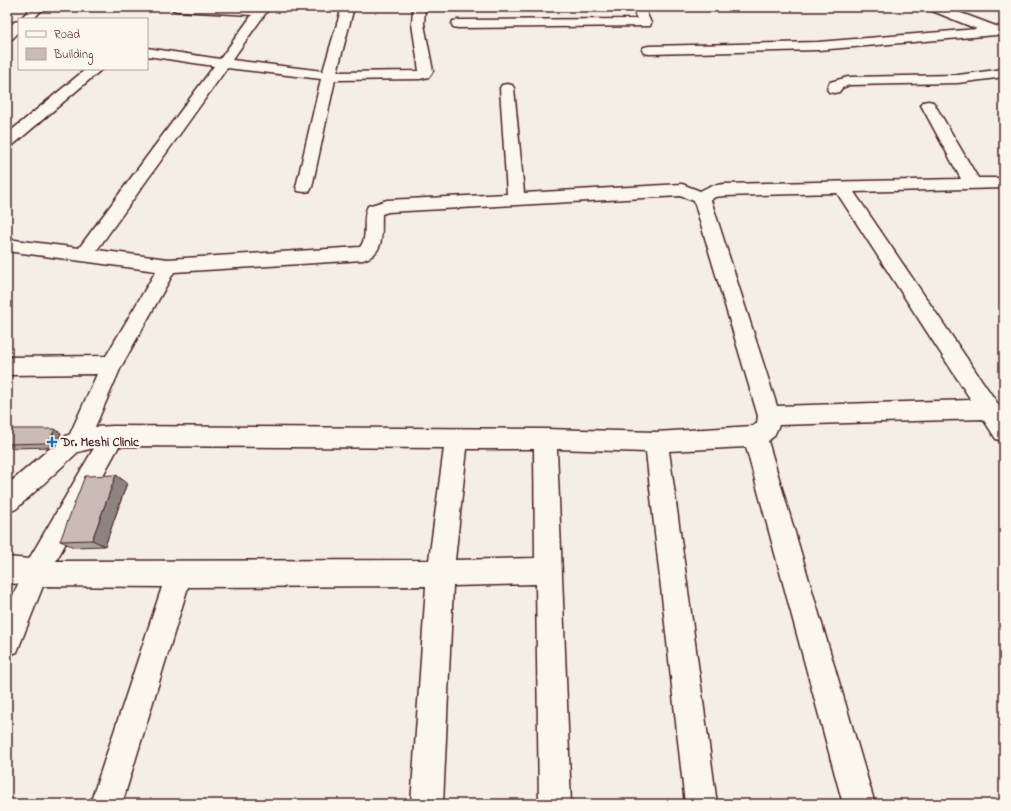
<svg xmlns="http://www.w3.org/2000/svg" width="1011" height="811" font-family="'Indie Flower',sans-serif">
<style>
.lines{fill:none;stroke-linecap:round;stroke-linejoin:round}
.minor-casing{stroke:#4a1f2b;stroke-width:3}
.minor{fill:#fbf7ec;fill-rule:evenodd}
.wall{fill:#aea19d;stroke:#4a1f2b}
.shaded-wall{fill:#8d837f;stroke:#4a1f2b}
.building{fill:#cabbb6;stroke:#4a1f2b}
.poi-dot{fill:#1f6fb2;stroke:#fbf7ec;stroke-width:1.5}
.labels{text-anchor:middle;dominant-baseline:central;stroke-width:4;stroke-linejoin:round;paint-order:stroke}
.poi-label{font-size:13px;font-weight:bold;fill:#4a1f2b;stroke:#fbf7ec;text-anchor:start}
</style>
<rect width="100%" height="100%" fill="#f4eee4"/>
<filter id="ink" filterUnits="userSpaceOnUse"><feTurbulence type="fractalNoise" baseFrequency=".025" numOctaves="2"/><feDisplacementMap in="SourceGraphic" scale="8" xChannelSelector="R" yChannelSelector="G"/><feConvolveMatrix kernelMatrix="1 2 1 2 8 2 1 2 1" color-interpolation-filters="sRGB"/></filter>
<g filter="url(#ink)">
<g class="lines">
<g class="minor-casing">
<path id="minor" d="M32,7H45L33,19H20Z
M171,7H270L232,60L323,71L342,7H354L337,72L419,71L412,24L413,7H425L424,24L433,71L429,77L420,79L335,80L312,187L310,191L304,192L298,191L296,187L321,79L227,68L97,250L168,259L360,247C369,237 361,218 368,206L387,200L507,194L500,88L502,85L507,84L512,85L514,88L524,193L682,184L700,191L710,186L724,184L961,179L921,105L923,102L928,101L933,102L935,105L978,178H1004V188L854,192L1004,413V442L996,439L983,419L779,425L774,436L768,441L875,804H843L746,447L669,451L717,804H685L646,452L557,449L571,804H539L536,584L453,586L443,804H411L426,586L188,587L122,804H90L162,587L43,586L17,652L7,656V609L18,584L7,583V557L29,559L94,448L78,452L16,509L7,513V485L62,438L70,434L97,374L7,375V357L106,356L156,271L7,251V239L79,248L214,66L147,56V48L220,59L252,15L177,11L173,10ZM837,193L971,400L777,406L711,200L715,197L724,196ZM680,196L694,201L758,416L757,423L753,426L656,432L545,429L113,426L95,427L121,367L174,272L363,260C386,253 381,233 382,214L388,212ZM119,446L444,448L429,560L56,561ZM467,449H534L535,558L455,560Z
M632,7H644L651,23L650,26L458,28L453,27L452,24L453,21L458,20L637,19Z
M928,7H945L1001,28L1002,31L1001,34L996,35L818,50L649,54L644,53L642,50L644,47L649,46L818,42L977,29L930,10Z
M19,21V32L12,39L7,40V29L14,22Z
M86,69H102L13,145L7,147V134Z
M1004,69V77L958,83L849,85L842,88L839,92L834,93L829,92L827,89L830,82L848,77L958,75Z"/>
</g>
<use href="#minor" class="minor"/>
</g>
<path class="wall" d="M61,433L55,447L12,448L7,445V439Z
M116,475L127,483L105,546L74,547L60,541Z"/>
<path class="shaded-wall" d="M55,429L61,433L55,447L48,443Z
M116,475L127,483L105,546L92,540Z"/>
<path class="building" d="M11,429H55L48,443L7,444V439Z
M116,475L92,540L60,541L85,476Z"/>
</g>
<path class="poi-dot" d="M50 436h4v4h4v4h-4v4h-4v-4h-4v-4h4z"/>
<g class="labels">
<g class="poi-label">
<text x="61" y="442">Dr. Meshi Clinic</text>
</g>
</g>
<rect width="1011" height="811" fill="none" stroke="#fbf7ec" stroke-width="24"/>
<rect x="12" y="12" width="987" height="787" fill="none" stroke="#4a1f2b" stroke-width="1.5" filter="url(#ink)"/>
<rect x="18" y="18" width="130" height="52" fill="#fbf7ec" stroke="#b4a19f"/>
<rect x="26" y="31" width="20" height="6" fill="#fbf7ec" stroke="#b4a19f"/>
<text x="54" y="38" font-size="12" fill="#4a1f2b">Road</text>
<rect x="26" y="48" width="20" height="12" fill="#cabbb6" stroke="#b4a19f"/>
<text x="54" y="58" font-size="12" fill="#4a1f2b">Building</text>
</svg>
